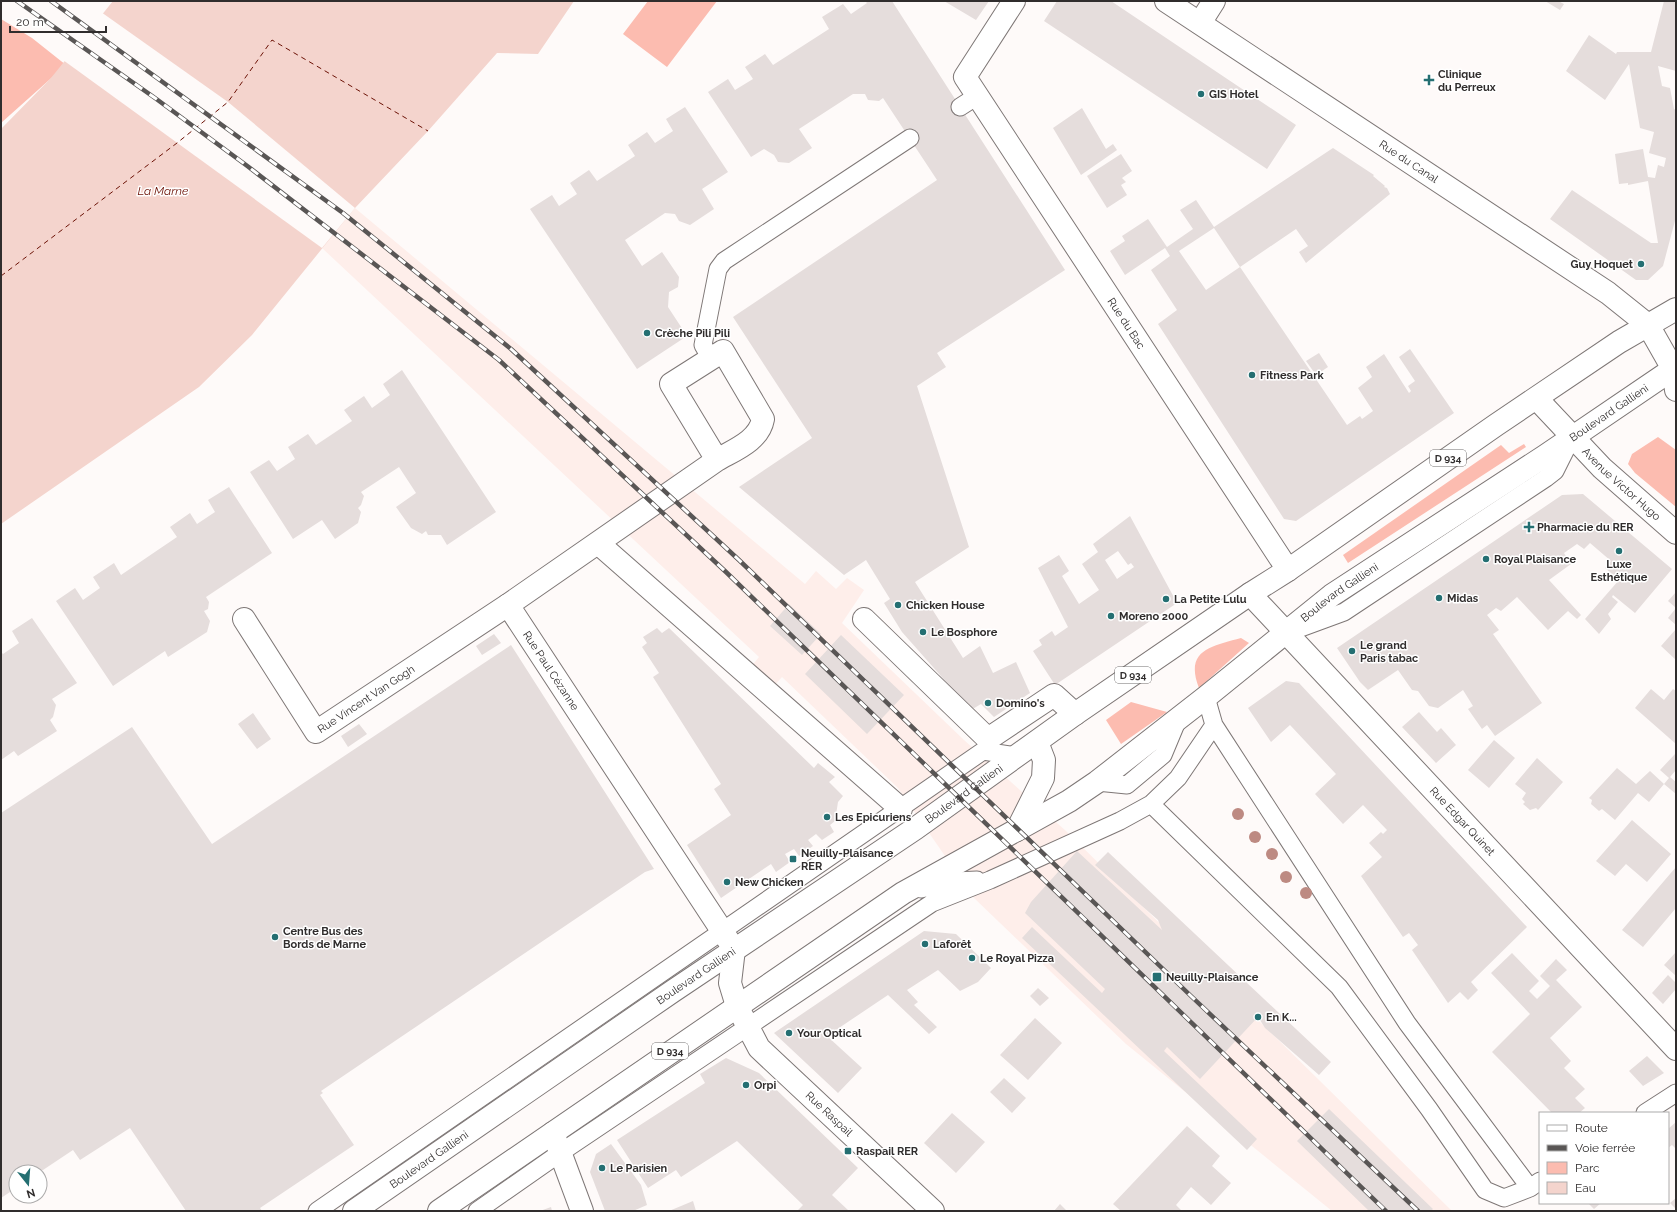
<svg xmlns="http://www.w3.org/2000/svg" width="1677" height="1212" font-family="Raleway,sans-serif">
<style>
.built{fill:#feeeea}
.green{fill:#fcbcb0}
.water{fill:#f4d4cd}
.pier{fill:#fefaf9}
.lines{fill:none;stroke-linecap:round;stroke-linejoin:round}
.ferry{stroke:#6c1206;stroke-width:1;stroke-dasharray:5 4;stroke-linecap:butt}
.building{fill:#e5dddc;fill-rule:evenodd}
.service-casing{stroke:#7e7776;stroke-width:19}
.pedestrian-casing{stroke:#7e7776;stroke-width:24}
.minor-casing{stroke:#7e7776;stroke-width:24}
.tertiary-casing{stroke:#7e7776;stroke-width:24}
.primary-casing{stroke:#7e7776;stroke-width:24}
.service{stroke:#fff;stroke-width:17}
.pedestrian{stroke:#fff;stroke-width:22}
.minor{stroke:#fff;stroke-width:22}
.tertiary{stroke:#fff;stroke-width:22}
.primary{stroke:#fff;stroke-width:22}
.rail-casing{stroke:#595655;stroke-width:4.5}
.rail{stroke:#fff;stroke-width:3;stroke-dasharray:9;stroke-linecap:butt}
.tree{fill:#bd8a82}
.poi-dot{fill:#246f72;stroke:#fff;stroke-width:1.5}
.labels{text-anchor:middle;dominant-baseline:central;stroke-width:3;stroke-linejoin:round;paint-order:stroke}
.shield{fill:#fff;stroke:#6e6c6c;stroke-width:1}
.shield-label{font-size:10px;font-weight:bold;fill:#302d2d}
.poi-label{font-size:11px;font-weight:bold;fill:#302d2d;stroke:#fff;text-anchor:start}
.street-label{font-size:11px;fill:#302d2d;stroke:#fff}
.water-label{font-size:12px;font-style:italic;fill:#6c1206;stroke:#fff}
</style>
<rect width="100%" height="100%" fill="#fefaf9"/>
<path class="built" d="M355,208L805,584L816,571L836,589L847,578L864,590L842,623L964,740L1066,831L1452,1211H1332L1126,1044L974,898L898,788L782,677L763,698L741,679L759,657L322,248Z"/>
<path class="green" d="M648,1H717L667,67L623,34Z
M1,19L32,38L66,65L1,123Z
M1658,437L1676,450V507L1635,473L1628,464L1632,454Z
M1524,444L1526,447L1348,563L1343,555L1501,445L1509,453Z
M1241,638L1249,643L1199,688C1184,650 1212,646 1241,638Z
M1131,702L1167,712L1121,744L1106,720Z"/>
<path class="water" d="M113,1H574L538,54L497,53L428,131L355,208L252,335L199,387L1,524V129L51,78Z"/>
<path class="pier" d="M101,12L228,102L355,208L322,248L63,60Z"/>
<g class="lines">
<path class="ferry" d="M1,276L177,143L228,102L272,40L428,131"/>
</g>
<path class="building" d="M865,1H892L1065,270L937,353L946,367L917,386L969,547L915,582L963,658L980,646L993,673L1016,662L1030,693L994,717L981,704L971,710L902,632L884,603L890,599L866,560L844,575L739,487L812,438L733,317L937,180L883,98L879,101L868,100L865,94H853L799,129L812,148L789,163L778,162L774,155L764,149L751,157L708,92L728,79L735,90L753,79L745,67L765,54L773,65L829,29L822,17L843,4L851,14L867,3Z
M944,1H989L976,20Z
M1057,1H1111L1296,125L1267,169L1044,21Z
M1545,1H1558L1564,4L1560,10Z
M1664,1H1676V71L1658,66L1662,86L1670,88L1674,109L1676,110V217L1663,266L1648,280H1636L1550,219L1572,190L1651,243H1658L1648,181L1628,185V183L1619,184L1615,154L1643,149L1648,177L1655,178L1658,165L1664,167L1666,158L1649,153L1654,132L1640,128L1629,64L1605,100L1566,71L1589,35L1616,54L1617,52H1651Z
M685,107L728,172L702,189L714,209L690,225L679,221L675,214L665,213L625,240L642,266L662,252L679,277L678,287L669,292L668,307L687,336L637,369L530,209L552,195L559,206L577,194L570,183L589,170L597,181L635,156L628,145L647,132L655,143L673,131L666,119Z
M1082,108L1106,149L1113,144L1117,150L1081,175L1053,128Z
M1333,148L1374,175L1373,176L1385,186L1384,187L1387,188L1390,194L1306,263L1299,252L1308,246L1296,229L1240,267L1214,228L1179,251L1206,290L1240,267L1347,425L1360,416L1362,419L1373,411L1358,388L1372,377L1366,367L1384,354L1409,393L1411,391L1408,386L1415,381L1399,357L1410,349L1454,413L1296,521L1284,519L1158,324L1177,310L1151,270L1170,256L1165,248L1125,275L1110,251L1125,241L1122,236L1148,219L1167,247L1193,229L1180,210L1196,200L1214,227Z
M1121,154L1132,171L1122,178L1126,182L1121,185L1127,195L1107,208L1087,176Z
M1319,353L1328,367L1316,375L1306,361Z
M402,370L496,512L447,545L441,535H428L426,531L422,534L411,528L396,507L416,493L399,467L361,492L364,496L361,505L358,508L361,512L358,523L335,539L322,520L293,539L250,472L269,460L277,471L295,459L288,447L308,434L316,445L352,421L344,410L364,396L372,408L390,395L383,384Z
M229,487L272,553L206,597L209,602L208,609L204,611L210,621L207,632L168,657L165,651L113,686L56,601L75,588L83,600L100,588L93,577L114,563L121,575L177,537L170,527L190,513L197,524L215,512L208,500Z
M1583,494L1672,569L1635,613L1613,595L1612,597L1618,602L1608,614L1611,619L1599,634L1585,619L1619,580L1605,568L1611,561L1590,543L1584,549L1577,544L1564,553L1571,564L1549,580L1581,615L1577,619L1568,611L1548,630L1517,597L1501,611L1496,608L1487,615L1499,630L1493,634L1542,703L1495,736L1487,725L1482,729L1468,709L1473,706L1463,690L1438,708L1429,706L1418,691L1412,690L1398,670L1368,690L1360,682L1337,648L1562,495Z
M1130,516L1177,603L1055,685L1033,651L1042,645L1039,640L1052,631L1055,636L1068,627L1038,568L1059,555L1069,571L1062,576L1079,604L1099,590L1082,564L1098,552L1093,544ZM1118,551L1128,565L1131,563L1134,567L1117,579L1105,560Z
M1676,592V625L1668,618L1676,608L1668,601Z
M789,604L821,634L802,655L770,626Z
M32,618L77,683L52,699L56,705L53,717L50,720L57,731L18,756L14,751L1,760V652L3,654L19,643L12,631Z
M657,628L662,633L669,628L814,768L818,763L835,777L829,782L843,796L838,802L835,821L830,825L834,832L822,840L816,834L808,840L813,846L799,856L794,849L785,854L790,862L776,872L771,864L721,898L687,845L731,815L714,789L721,784L653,677L659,673L642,647L647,643L643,637Z
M1676,629V660L1661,646Z
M494,634L501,643L482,655L476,646Z
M841,635L904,695L867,734L805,674Z
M511,645L654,869L645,872L321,1091L323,1093L320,1095L354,1145L260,1208L262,1211H186L130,1128L80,1160L73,1150L40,1172H16V1188L1,1198V813L132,727L212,844Z
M1286,681L1299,683L1527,927L1471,982L1478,990L1468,1000L1460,992L1448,1003L1412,950L1418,945L1409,933L1403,937L1361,876L1382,857L1369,843L1381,832L1383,834L1387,830L1363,805L1343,824L1315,794L1336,774L1290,725L1271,742L1248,708Z
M1651,689L1664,700L1673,689L1676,691V744L1635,708Z
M1419,712L1437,732L1441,728L1456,745L1436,763L1402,727Z
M253,713L271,739L257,749L238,724Z
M359,724L367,734L348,747L341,736Z
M1494,740L1515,758L1489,788L1468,770Z
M1675,754L1676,770L1670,777L1676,782V794L1664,784L1669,778L1660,770Z
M1537,758L1563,782L1538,810L1536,808L1530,810L1523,804L1525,802L1522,799L1526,793L1515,784Z
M1617,768L1636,784L1650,771L1664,784L1649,802L1638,793L1615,820L1602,809L1599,811L1591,804L1592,800L1589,798Z
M1632,820L1671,854L1647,882L1626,864L1615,876L1596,861Z
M1077,851L1162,930L1158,920L1095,865L1108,852L1331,1062L1319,1075L1265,1028L1258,1017L1200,1079L1167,1047L1164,1051L1257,1139L1247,1150L1022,938L1032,927L1102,993L1105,989L1025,913L1031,902Z
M1676,867V908L1643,947L1622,930Z
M924,931L956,934L991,968L978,982L960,991L938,970L907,990L918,1002L914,1005L937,1027L929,1034L888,995L827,1036L862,1068L838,1093L774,1033Z
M1676,952V976L1664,965Z
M1512,953L1539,981L1529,991L1537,999L1550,986L1540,976L1556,959L1567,970L1556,980L1582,1007L1550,1038L1571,1061L1564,1068L1585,1089L1575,1098L1585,1108L1579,1113H1552L1492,1052L1530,1014L1491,973Z
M1668,975L1676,983V989L1663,1004L1652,993Z
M1038,988L1049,998L1040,1006L1030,996Z
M1035,1018L1062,1043L1028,1080L1000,1055Z
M1647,1056L1664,1073L1643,1086L1629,1071Z
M726,1058L759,1073L858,1168L832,1195L849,1211H797L803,1205L737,1141L681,1177L676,1170L648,1188L617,1140L705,1083L700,1074Z
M1004,1078L1026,1098L1012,1113L990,1092Z
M1329,1109L1433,1209L1431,1211H1369L1297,1141Z
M952,1113L985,1142L956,1173L924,1143Z
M1676,1122V1149L1672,1145L1668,1148V1129Z
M1187,1126L1220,1156L1212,1166L1231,1183L1211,1205L1191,1187L1176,1205L1182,1211H1121L1113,1204Z
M611,1144L641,1185L647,1205L633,1211H605L590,1172L596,1154Z
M1676,1198V1209L1670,1203Z
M693,1201L696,1211H669Z
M1588,1203H1601L1594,1209Z
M1060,1204L1067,1211H1054Z
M551,1207L552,1211H540Z"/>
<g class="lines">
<g class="service-casing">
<path id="service" d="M960,107L977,96
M711,359L703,345L718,269L724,261L910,138
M1295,630L1344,612L1546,478L1555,471L1572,437
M1206,697L1214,725L1407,1023L1530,1188
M1097,782L1127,785L1163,755L1178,719
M1151,804L1339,987L1429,1109L1485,1190L1504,1198L1530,1188L1540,1181
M921,889L955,881L977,880
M1645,1113L1676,1093
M317,1211L983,751L1016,756
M477,1211L560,1153L932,903L990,880L1120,821L1151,804L1178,778L1214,725"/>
</g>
<g class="pedestrian-casing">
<path id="pedestrian" d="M599,544L901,809
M864,619L988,739L1054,695L1075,714"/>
</g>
<g class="minor-casing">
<g id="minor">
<path id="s1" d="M1014,1L965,77L1288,570"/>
<path id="s2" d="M1166,1L1608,293L1648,325L1673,369L1676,390"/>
<path d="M1200,23L1214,1"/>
<path id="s3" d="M717,460C734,450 759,441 763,419L723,351L671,384L717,460L508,605L734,949L730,983L737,1006L759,1048L933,1211"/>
<path id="s4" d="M1250,594L1676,1049"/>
<path id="s5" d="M244,619L316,732L508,605"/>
<path d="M553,1133L582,1211"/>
</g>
</g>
<g class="tertiary-casing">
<g id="tertiary">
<path id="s6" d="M1537,399L1602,468L1676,533"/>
</g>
</g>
<g class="primary-casing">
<g id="primary">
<path d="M1017,830L1043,778L1044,760L1037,742"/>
<path id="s7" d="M354,1211L673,991L916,828L1075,714L1250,594L1288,570L1496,425L1619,342L1676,309"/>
<path id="s8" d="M439,1211L903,893L1069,801L1097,782L1206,697L1332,595L1545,456L1676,367"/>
</g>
</g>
<use href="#service" class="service"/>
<use href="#pedestrian" class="pedestrian"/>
<use href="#minor" class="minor"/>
<use href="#tertiary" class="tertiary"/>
<use href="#primary" class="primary"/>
<g class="rail-casing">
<path id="rail" d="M17,1L155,98L246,165L499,360L726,572L1386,1211
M51,1L343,213L511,349L739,560L1192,997L1418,1211"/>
</g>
<use href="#rail" class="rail"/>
</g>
<g class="tree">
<circle cx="1238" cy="814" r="6"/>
<circle cx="1255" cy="837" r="6"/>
<circle cx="1272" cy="854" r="6"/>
<circle cx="1286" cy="877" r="6"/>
<circle cx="1306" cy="893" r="6"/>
</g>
<g class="poi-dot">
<path d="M1427 74h4v4h4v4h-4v4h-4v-4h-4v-4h4z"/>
<circle cx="1201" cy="94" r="4"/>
<circle cx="1641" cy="264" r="4"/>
<circle cx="647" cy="333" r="4"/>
<circle cx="1252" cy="375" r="4"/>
<path d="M1527 521h4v4h4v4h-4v4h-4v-4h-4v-4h4z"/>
<circle cx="1619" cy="551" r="4"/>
<circle cx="1486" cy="559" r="4"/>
<circle cx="1439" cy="598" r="4"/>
<circle cx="1166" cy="599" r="4"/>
<circle cx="898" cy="605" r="4"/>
<circle cx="1111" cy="616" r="4"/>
<circle cx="923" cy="632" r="4"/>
<circle cx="1352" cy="651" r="4"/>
<circle cx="988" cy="703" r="4"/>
<circle cx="827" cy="817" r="4"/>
<rect x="789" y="855" width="8" height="8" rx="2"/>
<circle cx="727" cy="882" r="4"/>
<circle cx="275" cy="937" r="4"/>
<circle cx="925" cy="944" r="4"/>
<circle cx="972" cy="958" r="4"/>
<rect x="1152" y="972" width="10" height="10" rx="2"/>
<circle cx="1258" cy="1017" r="4"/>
<circle cx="789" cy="1033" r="4"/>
<circle cx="746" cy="1085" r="4"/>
<rect x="844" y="1147" width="8" height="8" rx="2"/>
<circle cx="602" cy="1168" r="4"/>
</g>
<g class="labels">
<g class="shield">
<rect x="1430" y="450" width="36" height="16" rx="3"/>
<rect x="1115" y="667" width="36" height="16" rx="3"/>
<rect x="652" y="1043" width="36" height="16" rx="3"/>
</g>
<g class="shield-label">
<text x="1448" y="458">D 934</text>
<text x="1133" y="675">D 934</text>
<text x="670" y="1051">D 934</text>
</g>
<g class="poi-label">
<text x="1438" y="74">Clinique<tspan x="1438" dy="13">du Perreux</tspan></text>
<text x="1209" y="94">GIS Hotel</text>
<text x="1633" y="264" text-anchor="end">Guy Hoquet</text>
<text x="655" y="333">Crèche Pili Pili</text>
<text x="1260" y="375">Fitness Park</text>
<text x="1537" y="527">Pharmacie du RER</text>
<text x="1494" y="559">Royal Plaisance</text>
<text x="1619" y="564" text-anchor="middle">Luxe<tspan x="1619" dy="13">Esthétique</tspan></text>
<text x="1447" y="598">Midas</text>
<text x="1174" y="599">La Petite Lulu</text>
<text x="906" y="605">Chicken House</text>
<text x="1119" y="616">Moreno 2000</text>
<text x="931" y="632">Le Bosphore</text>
<text x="1360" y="645">Le grand<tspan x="1360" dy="13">Paris tabac</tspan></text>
<text x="996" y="703">Domino's</text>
<text x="835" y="817">Les Epicuriens</text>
<text x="801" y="853">Neuilly-Plaisance<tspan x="801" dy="13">RER</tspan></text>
<text x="735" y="882">New Chicken</text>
<text x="283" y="931">Centre Bus des<tspan x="283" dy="13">Bords de Marne</tspan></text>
<text x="933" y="944">Laforêt</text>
<text x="980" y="958">Le Royal Pizza</text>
<text x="1166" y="977">Neuilly-Plaisance</text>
<text x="1266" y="1017">En K...</text>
<text x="797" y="1033">Your Optical</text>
<text x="754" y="1085">Orpi</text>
<text x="856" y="1151">Raspail RER</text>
<text x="610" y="1168">Le Parisien</text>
</g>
<g class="street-label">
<text stroke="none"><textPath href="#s2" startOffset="291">Rue du Canal</textPath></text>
<text stroke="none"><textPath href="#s1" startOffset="385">Rue du Bac</textPath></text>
<text stroke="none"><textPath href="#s8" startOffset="1418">Boulevard Gallieni</textPath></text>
<text stroke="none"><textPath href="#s6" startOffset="120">Avenue Victor Hugo</textPath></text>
<text stroke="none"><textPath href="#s8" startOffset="1094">Boulevard Gallieni</textPath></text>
<text stroke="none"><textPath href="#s3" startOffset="626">Rue Paul Cézanne</textPath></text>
<text stroke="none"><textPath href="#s5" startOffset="194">Rue Vincent Van Gogh</textPath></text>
<text stroke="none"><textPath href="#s7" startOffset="739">Boulevard Gallieni</textPath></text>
<text stroke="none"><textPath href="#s4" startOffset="311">Rue Edgar Quinet</textPath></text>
<text stroke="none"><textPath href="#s7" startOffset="415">Boulevard Gallieni</textPath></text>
<text stroke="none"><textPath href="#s3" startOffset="1161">Rue Raspail</textPath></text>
<text stroke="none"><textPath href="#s7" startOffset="91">Boulevard Gallieni</textPath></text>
</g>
<g class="water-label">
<text x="163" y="191">La Marne</text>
</g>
</g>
<rect width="1677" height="1212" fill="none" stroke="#302d2d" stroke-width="4"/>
<rect x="1539" y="1112" width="130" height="92" fill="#ffffff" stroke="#acabab"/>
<rect x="1547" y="1125" width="20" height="6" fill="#ffffff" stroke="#acabab"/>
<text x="1575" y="1132" font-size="12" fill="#302d2d">Route</text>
<rect x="1547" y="1145" width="20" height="6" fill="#595655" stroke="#acabab"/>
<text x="1575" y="1152" font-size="12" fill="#302d2d">Voie ferrée</text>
<rect x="1547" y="1162" width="20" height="12" fill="#fcbcb0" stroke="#acabab"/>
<text x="1575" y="1172" font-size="12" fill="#302d2d">Parc</text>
<rect x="1547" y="1182" width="20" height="12" fill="#f4d4cd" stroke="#acabab"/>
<text x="1575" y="1192" font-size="12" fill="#302d2d">Eau</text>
<g transform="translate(28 1184) rotate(163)"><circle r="19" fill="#ffffff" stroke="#acabab"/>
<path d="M0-3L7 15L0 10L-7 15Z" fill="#246f72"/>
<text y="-6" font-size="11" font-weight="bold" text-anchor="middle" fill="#302d2d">N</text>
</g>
<path d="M10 26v6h96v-6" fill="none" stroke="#302d2d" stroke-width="2"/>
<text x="16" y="26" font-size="12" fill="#302d2d" stroke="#ffffff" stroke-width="3" paint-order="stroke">20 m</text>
</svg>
